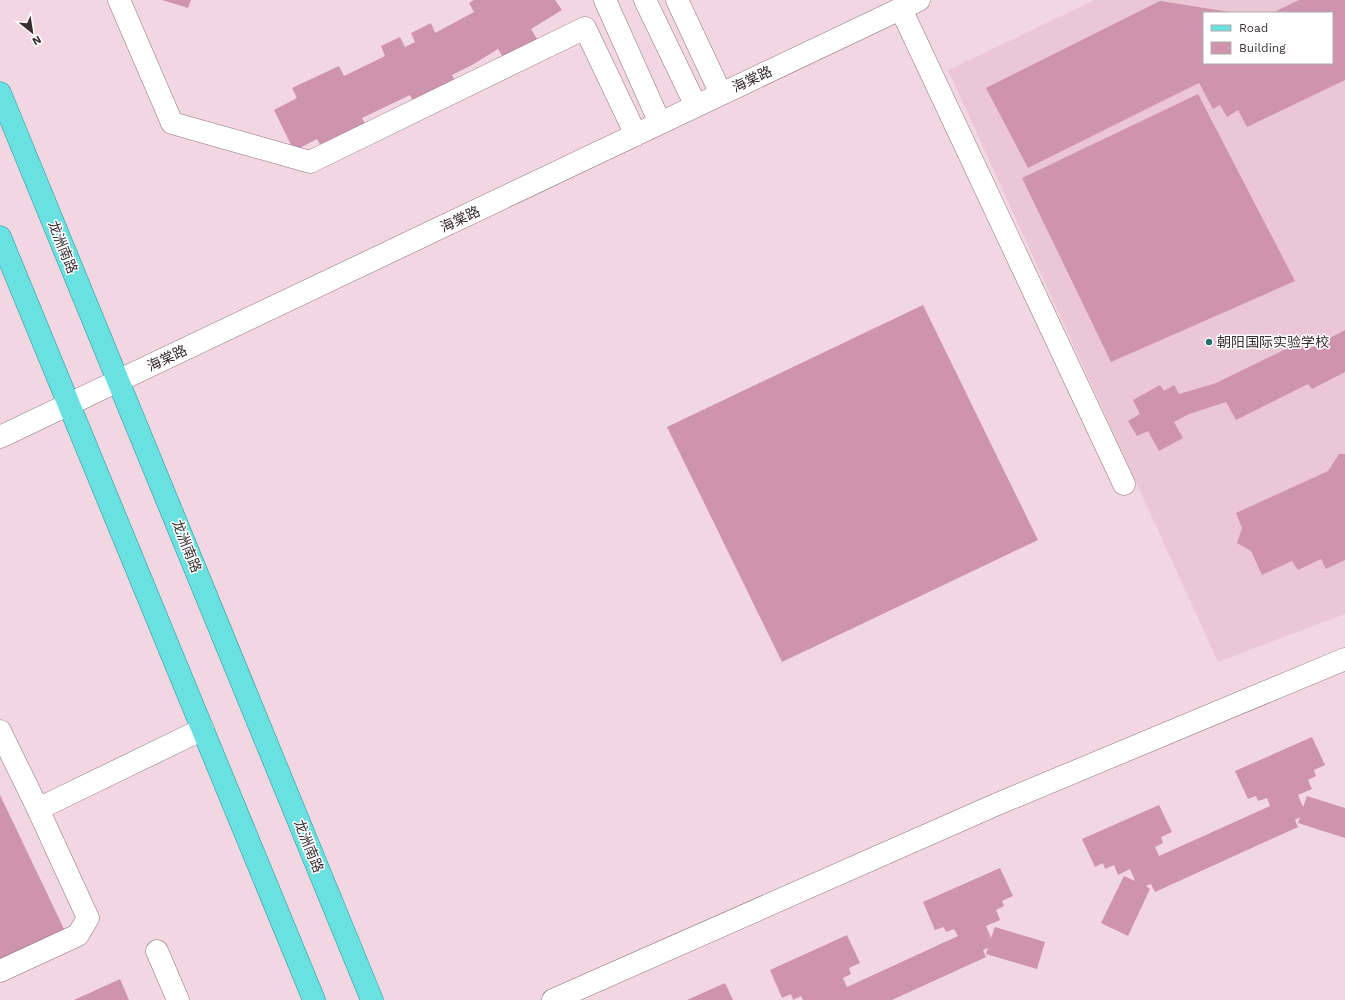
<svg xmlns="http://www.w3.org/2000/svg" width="1345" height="1000" font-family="'Work Sans','Noto Sans SC',sans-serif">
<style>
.built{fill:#ebc7d5;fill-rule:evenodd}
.building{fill:#cf94ad}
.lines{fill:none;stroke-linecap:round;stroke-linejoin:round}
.minor-casing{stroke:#8d747e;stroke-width:23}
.major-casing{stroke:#169596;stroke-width:23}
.minor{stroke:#fff;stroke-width:22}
.major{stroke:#68e1e0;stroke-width:22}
.poi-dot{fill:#25706f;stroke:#fff;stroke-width:1.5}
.labels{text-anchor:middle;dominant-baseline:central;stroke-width:3;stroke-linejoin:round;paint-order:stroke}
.street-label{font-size:14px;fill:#392e32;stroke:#fff}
.poi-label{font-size:14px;fill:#392e32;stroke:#fff;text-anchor:start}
</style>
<rect width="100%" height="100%" fill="#f2d6e1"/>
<path class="built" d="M1095,0H1345V614L1218,662L948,70ZM1204,13H1332V63H1204Z"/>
<path class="building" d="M162,0H191L188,8Z
M474,0H555L562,10L531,29L537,39L504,59L498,49L472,65L452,75L457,86L415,106L410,95L362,118L368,129L323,150L317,139L294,151L274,110L297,98L292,88L339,66L344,76L385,56L381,46L400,37L405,47L415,42L411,33L431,23L435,33L474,12L469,3Z
M1299,0H1345V80L1247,127L1238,110L1227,117L1220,105L1213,109L1199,83L1028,168L986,88L1160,1L1230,12L1204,13V63H1332V13H1272Z
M1198,94L1295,281L1111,362L1022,178Z
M923,305L1038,540L782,662L667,427Z
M1345,330V372L1312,389L1308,384L1236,420L1226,402L1189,414L1174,422L1183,438L1159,451L1148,431L1137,436L1128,421L1140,414L1133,400L1160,385L1164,391L1174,385L1179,394L1216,383L1300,342L1305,351Z
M1339,454H1345V560L1326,569L1321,559L1298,570L1292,561L1262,575L1251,551L1237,543L1242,528L1236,513L1328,471Z
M1312,737L1325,765L1314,770L1316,776L1308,780L1312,789L1298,795L1303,807L1307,796L1345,808V838L1298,823L1300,817L1295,820L1298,827L1155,892L1151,884L1146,886L1150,889L1128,936L1101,923L1124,876L1135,881L1130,869L1118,875L1114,865L1105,869L1103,863L1095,867L1082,839L1159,805L1172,832L1161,837L1163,843L1155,847L1159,856L1270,806L1267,798L1258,801L1256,796L1248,799L1235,771Z
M0,795L65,931L0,963Z
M1000,868L1013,896L1002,901L1004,906L996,910L1000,920L986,926L991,938L995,927L1045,942L1037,969L986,954L988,948L983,950L986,957L892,1000H803L801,996L793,1000L791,994L782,998L770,970L847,935L860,963L849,968L851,974L843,978L847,987L958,936L954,929L946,932L944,927L935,930L923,902Z
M120,979L129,1000H74Z
M725,983L733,1000H687Z"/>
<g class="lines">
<g class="minor-casing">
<path id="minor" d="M119,0L172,123L310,162L585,28L636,135
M605,0L660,123
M645,0L696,106
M677,0L721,94
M901,9L1124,484
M0,437L919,0
M0,731L38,809L88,918L78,935L0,971
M38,809L203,729
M157,951L178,1000
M553,1000L995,805L1345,659"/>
</g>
<g class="major-casing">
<path id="major" d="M0,93L372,1000
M0,237L314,1000"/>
</g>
<use href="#minor" class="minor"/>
<use href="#major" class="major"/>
</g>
<circle class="poi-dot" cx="1209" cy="342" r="4"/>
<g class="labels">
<g class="street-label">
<text transform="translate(752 79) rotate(-25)">海棠路</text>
<text transform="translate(460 219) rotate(-25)">海棠路</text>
<text transform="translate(63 247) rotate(68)">龙洲南路</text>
<text transform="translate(167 358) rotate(-25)">海棠路</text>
<text transform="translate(187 546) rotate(68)">龙洲南路</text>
<text transform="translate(309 846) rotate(68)">龙洲南路</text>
</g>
<g class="poi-label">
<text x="1217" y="342">朝阳国际实验学校</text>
</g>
</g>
<rect x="1203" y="12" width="130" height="52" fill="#ffffff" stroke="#b0abad"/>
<rect x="1211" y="25" width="20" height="6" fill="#68e1e0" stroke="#b0abad"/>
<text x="1239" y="32" font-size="12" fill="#392e32">Road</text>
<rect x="1211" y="42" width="20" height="12" fill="#cf94ad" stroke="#b0abad"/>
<text x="1239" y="52" font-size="12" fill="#392e32">Building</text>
<g transform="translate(32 32) rotate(150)" stroke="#ffffff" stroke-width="3" paint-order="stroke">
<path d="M0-3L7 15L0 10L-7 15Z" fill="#392e32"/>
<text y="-6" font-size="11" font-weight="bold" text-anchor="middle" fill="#392e32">N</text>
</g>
</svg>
